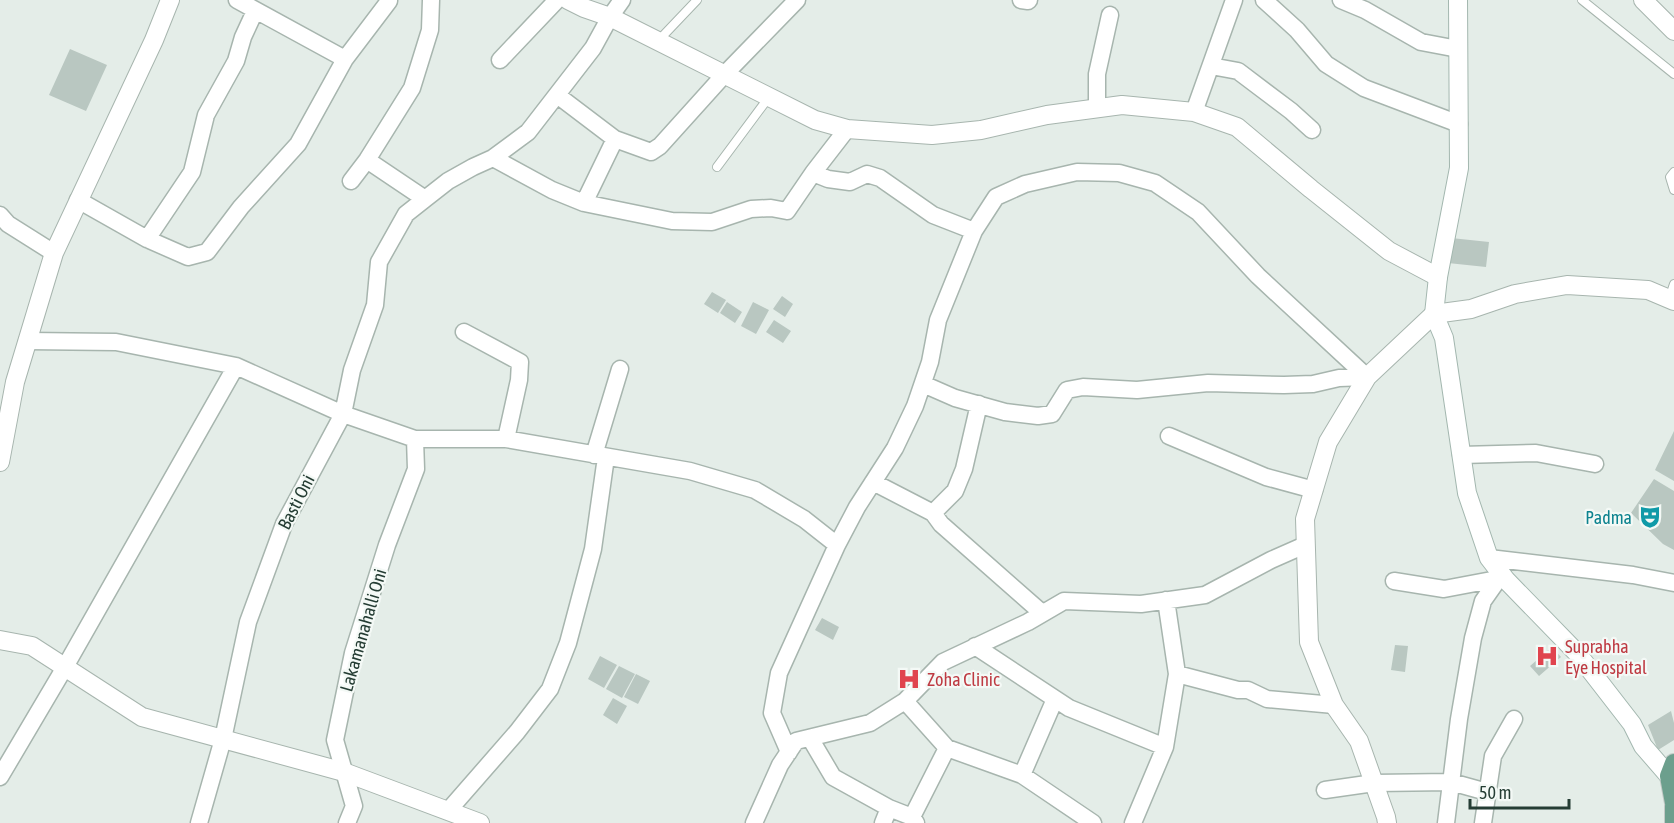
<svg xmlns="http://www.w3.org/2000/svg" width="1674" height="823" font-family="'Asap Condensed',sans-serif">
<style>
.building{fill:#b9c7c1}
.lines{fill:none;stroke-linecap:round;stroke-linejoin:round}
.service-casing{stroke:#a7b5ae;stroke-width:10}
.minor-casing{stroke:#a7b5ae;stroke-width:19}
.tertiary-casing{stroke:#a7b5ae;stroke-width:20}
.secondary-casing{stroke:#a3b7af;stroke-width:20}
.primary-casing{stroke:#c2c9c6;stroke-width:20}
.service{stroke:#fff;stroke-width:8}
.minor{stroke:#fff;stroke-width:16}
.tertiary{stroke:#fff;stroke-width:18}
.secondary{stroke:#fff;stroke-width:18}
.primary{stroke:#6c9f8d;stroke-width:18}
.labels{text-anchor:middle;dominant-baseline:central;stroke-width:4.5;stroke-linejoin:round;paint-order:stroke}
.street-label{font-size:18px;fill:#253d34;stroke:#f4f9f6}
.culture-label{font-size:18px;fill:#0d838f;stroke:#f4f9f6;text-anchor:end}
.health-label{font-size:18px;fill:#be3a42;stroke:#f4f9f6;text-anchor:start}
</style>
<rect width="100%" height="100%" fill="#e4ede8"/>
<path class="building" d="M70,49L107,65L86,111L49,95Z
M1451,238L1489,242L1486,267L1448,263Z
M712,292L726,300L718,313L704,304Z
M782,296L793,304L785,317L773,309Z
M727,302L742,312L735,323L720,313Z
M753,302L769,310L756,334L741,326Z
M774,320L791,331L783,343L766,332Z
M1674,431V481L1655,470Z
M1654,479L1674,491V550L1663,544L1631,513Z
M822,618L839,627L833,640L815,630Z
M1395,645L1408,646L1405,672L1391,670Z
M1552,647L1561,657L1539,676L1530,666Z
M600,656L617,665L604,688L588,679Z
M619,666L635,674L622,698L606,689Z
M636,674L650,681L638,704L624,697Z
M613,698L627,706L617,724L603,715Z
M1671,711L1674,723V740L1658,750L1648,725Z"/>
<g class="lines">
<g class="service-casing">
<path id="service" d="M1582,0L1674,74
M658,41L697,0
M717,167L769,97
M1674,172L1670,177L1674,190
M1669,299L1674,284"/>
</g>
<g class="minor-casing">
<path id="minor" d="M237,0L345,59
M1021,0L1028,1L1029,0
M1264,0L1297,30L1326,64L1364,88L1459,124
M1341,0L1365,10L1421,42L1458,49
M500,60L557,0
M1211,66L1238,71L1291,111L1312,130
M557,95L615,139L651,152L660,146L724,75L797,0
M1097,108V74L1110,15
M1194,112L1234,0
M493,158L552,190L584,203L672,221L712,222L751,209L771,208L787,211L813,173L847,129
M367,160L425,199L448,181L473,167L493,158L528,132L593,48L610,17L622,0
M813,173L828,179L850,182L867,174L880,178L933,215L974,231
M351,181L367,160L412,88L430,30L431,0
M78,200L147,239L188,257L207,252L241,207L298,144L345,59L389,1
M584,203L615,139
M0,215L8,224L54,253
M147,239L192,172L206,115L236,61L243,37L255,11
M464,332L520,362L519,380L506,439
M27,341L116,342L236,366L343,414L415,439H506L690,471L755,490L804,519L837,545
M923,384L955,398L1005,412L1038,416L1052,414L1067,390L1083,387L1137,390L1208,383L1284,385L1313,384L1339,378L1367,377
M1169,436L1266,477L1314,490
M594,455L620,369
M1461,455L1536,453L1595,464
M873,482L933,513L941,524L1042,613
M933,513L955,491L964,469L979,404
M1489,558L1633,575L1674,583
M1394,581L1444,589L1497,579
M975,646L1069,708L1165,747
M1177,674L1238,690H1248L1267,699L1334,705
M905,701L947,748L1022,775L1093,823
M810,738L833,777L889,808L912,817L916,823
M789,752L772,713L779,673L837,545L857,507L895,448L915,406L930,362L938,320L974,231L996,197L1025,184L1077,172L1119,173L1155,183L1198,212L1258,276L1367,377
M1022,775L1055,699
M0,777L65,667L236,366
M1325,790L1374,783L1451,782L1487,792
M448,811L517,732L550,689L568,643L593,549L606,457
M912,817L947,748
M199,823L223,739L248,622L284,524L343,414L352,370L375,305L379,262L406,214L425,199
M347,823L354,806L335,740L353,653L387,545L416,469L415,439
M754,823L780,765L796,741L870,723L905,701L943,662L1028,622L1064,601L1141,604L1205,595L1271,560L1305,545
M883,823L889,808
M1133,823L1165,747L1177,674L1166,600
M1446,823L1459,719L1473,638L1483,601L1502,574
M1483,823L1493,756L1514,719"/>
</g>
<g class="tertiary-casing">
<path id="tertiary" d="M568,0L584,8L610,17L815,120L847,129L932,135L981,130L1047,115L1122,105L1194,112L1237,127L1311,189L1389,251L1438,277
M1643,0L1674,31
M0,462L15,382L54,253L154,40L170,0
M0,640L32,646L142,717L344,772L480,823
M1387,823L1386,817L1359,741L1334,705L1309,642L1305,519L1328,442L1367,377L1434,314L1471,309L1515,294L1567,285L1648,290L1674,301"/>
</g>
<g class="secondary-casing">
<path id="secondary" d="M1458,0L1459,168L1438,277L1434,314L1444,338L1467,493L1489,558L1506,580L1577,653L1632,724L1643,746L1669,776"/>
</g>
<g class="primary-casing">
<path id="primary" d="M1674,763L1669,776L1674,803
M1674,823V806"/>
</g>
<use href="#service" class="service"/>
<use href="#minor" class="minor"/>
<use href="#tertiary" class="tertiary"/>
<use href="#secondary" class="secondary"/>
<use href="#primary" class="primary"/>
</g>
<defs>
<g id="theatre-bare" transform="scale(1.8)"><path d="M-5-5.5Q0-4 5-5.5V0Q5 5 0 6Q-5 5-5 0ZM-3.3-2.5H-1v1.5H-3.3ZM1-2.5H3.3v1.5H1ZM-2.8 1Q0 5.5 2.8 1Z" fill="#0f9aa8" stroke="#f4f9f6" stroke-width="2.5" paint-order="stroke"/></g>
<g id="hospital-bare" transform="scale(1.8)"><path d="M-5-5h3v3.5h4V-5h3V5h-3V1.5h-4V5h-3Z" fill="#e0444e" stroke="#f4f9f6" stroke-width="2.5" paint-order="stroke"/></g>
</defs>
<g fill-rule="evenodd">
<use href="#theatre-bare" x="1650" y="517"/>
<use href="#hospital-bare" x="1547" y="656"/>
<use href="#hospital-bare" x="909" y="679"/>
</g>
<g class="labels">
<g class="street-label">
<text transform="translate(296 502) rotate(-63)">Basti Oni</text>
<text transform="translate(363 630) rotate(-74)">Lakamanahalli Oni</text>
</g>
<g class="culture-label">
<text x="1632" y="517">Padma</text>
</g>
<g class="health-label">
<text x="1565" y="646">Suprabha<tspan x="1565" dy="21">Eye Hospital</tspan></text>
<text x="927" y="679">Zoha Clinic</text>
</g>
</g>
<path d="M1470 799v9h99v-9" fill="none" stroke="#253d34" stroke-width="3"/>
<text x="1479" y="799" font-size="18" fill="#253d34" stroke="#f4f9f6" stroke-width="4.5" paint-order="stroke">50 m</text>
</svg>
